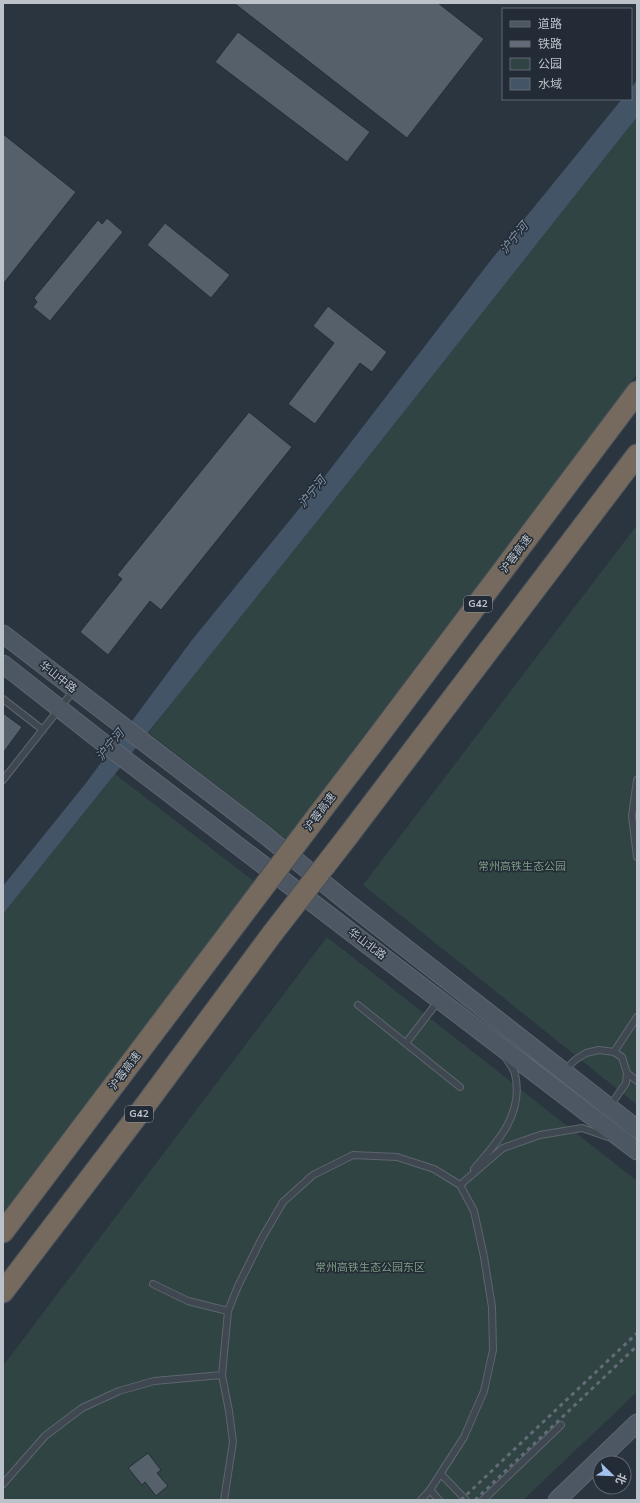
<svg xmlns="http://www.w3.org/2000/svg" width="640" height="1503" font-family="'Nunito Sans','Noto Sans SC',sans-serif">
<style>
.green{fill:#304443}
.water{fill:#435467}
.building{fill:#55606b;stroke:#252e38}
.lines{fill:none;stroke-linecap:round;stroke-linejoin:round}
.lane-casing{stroke:#5d656e;stroke-width:8}
.secondary-casing{stroke:#5d656e;stroke-width:19}
.highway-casing{stroke:#49525b;stroke-width:23}
.lane{stroke:#3f4750;stroke-width:6}
.secondary{stroke:#4d5763;stroke-width:17}
.highway{stroke:#756a5d;stroke-width:21}
.rail{stroke:#626b77;stroke-width:3;stroke-dasharray:4 4;stroke-linecap:butt}
.highway-bridge-casing{stroke:#49525b;stroke-width:23;stroke-linecap:butt}
.highway-bridge{stroke:#756a5d;stroke-width:21}
.labels{text-anchor:middle;dominant-baseline:central;stroke-width:3;stroke-linejoin:round;paint-order:stroke}
.shield{fill:#232c36;stroke:#8e959e;stroke-width:1}
.shield-label{font-size:10px;font-weight:bold;fill:#bcc2ca}
.street-label{font-size:11px;fill:#bcc2ca;stroke:#232c36}
.park-label{font-size:11px;fill:#7d9d83;stroke:#232c36}
.water-label{font-size:12px;font-style:italic;fill:#8195a9;stroke:#232c36}
</style>
<rect width="100%" height="100%" fill="#2b3540"/>
<path class="green" d="M637,117V374L286,839L149,733L184,686L350,480Z
M637,525V1105L363,885Z
M115,774L256,883L3,1216V914Z
M327,937L637,1181V1392L523,1500H3V1366Z"/>
<path class="water" d="M637,80V117L350,480L3,914V886L86,783L192,640L312,493L491,260L622,99H631V88Z"/>
<path class="building" d="M234,3H438L484,39L407,138Z
M238,32L370,132L347,162L215,62Z
M3,134L76,192L3,284Z
M107,218L123,232L50,321L33,307L37,302L34,298L98,220L102,224Z
M165,223L230,275L211,298L147,245Z
M328,306L387,352L372,372L360,363L315,424L288,404L334,343L313,326Z
M249,412L292,447L161,610L150,601L108,655L80,632L122,579L117,575Z
M3,713L22,727L3,753Z
M148,1453L161,1470L157,1473L168,1486L156,1496L145,1482L142,1485L128,1468Z"/>
<g class="lines">
<g class="lane-casing">
<path id="lane" d="M3,699L43,730
M3,780L74,690
M637,780L632,816L637,857
M358,1005L460,1087
M406,1043L439,1000
M614,1052L637,1017
M564,1071L575,1060L586,1053L599,1050L614,1052L622,1057L627,1073L626,1083L610,1106
M627,1073L637,1081
M474,1169C498,1142 524,1113 515,1074C514,1069 509,1063 506,1058
M460,1185L503,1148L540,1135L582,1128L608,1137
M153,1284L188,1301L228,1311
M441,1474L466,1500
M3,1484L45,1436L82,1408L119,1391L154,1381L222,1375
M430,1490L439,1500
M224,1500L233,1442L229,1411L222,1375L228,1311L238,1286L262,1238L283,1202L313,1175L353,1155L397,1157L434,1169L460,1185L474,1211L484,1257L492,1307L493,1350L484,1391L464,1437L430,1490L421,1500
M483,1500L561,1425"/>
</g>
<g class="secondary-casing">
<path id="secondary" d="M3,634L265,835L347,902L637,1129
M3,664L97,738L637,1151
M557,1500L637,1423"/>
</g>
<g class="highway-casing">
<path id="highway" d="M318,815L373,743L637,392
M348,836L637,455
M3,1232L244,913
M3,1292L144,1107L272,934"/>
</g>
<use href="#lane" class="lane"/>
<use href="#secondary" class="secondary"/>
<use href="#highway" class="highway"/>
<path class="rail" d="M461,1500L637,1333
M475,1500L637,1346"/>
<g class="highway-bridge-casing">
<path id="highway-bridge" d="M244,913L318,815
M272,934L348,836"/>
</g>
<use href="#highway-bridge" class="highway-bridge"/>
</g>
<g class="labels">
<g class="shield">
<rect x="464" y="596" width="28" height="16" rx="3"/>
<rect x="125" y="1106" width="28" height="16" rx="3"/>
</g>
<g class="shield-label">
<text x="478" y="604">G42</text>
<text x="139" y="1114">G42</text>
</g>
<g class="street-label">
<text transform="translate(516 554) rotate(-53)">沪蓉高速</text>
<text transform="translate(58 677) rotate(38)">华山中路</text>
<text transform="translate(320 812) rotate(-53)">沪蓉高速</text>
<text transform="translate(367 944) rotate(37)">华山北路</text>
<text transform="translate(125 1071) rotate(-53)">沪蓉高速</text>
</g>
<g class="park-label">
<text x="522" y="866">常州高铁生态公园</text>
<text x="370" y="1267">常州高铁生态公园东区</text>
</g>
<g class="water-label">
<text transform="translate(514 238) rotate(-51)">沪宁河</text>
<text transform="translate(312 492) rotate(-51)">沪宁河</text>
<text transform="translate(110 745) rotate(-51)">沪宁河</text>
</g>
</g>
<rect width="640" height="1503" fill="none" stroke="#bcc2ca" stroke-width="8"/>
<rect x="502" y="8" width="130" height="92" fill="#232c36" stroke="#606871"/>
<rect x="510" y="21" width="20" height="6" fill="#4d5763" stroke="#606871"/>
<text x="538" y="28" font-size="12" fill="#bcc2ca">道路</text>
<rect x="510" y="41" width="20" height="6" fill="#626b77" stroke="#606871"/>
<text x="538" y="48" font-size="12" fill="#bcc2ca">铁路</text>
<rect x="510" y="58" width="20" height="12" fill="#304443" stroke="#606871"/>
<text x="538" y="68" font-size="12" fill="#bcc2ca">公园</text>
<rect x="510" y="78" width="20" height="12" fill="#435467" stroke="#606871"/>
<text x="538" y="88" font-size="12" fill="#bcc2ca">水域</text>
<g transform="translate(612 1475) rotate(113)"><circle r="19" fill="#232c36" stroke="#606871"/>
<path d="M0-3L7 15L0 10L-7 15Z" fill="#9fc1ec"/>
<text y="-6" font-size="11" font-weight="bold" text-anchor="middle" fill="#bcc2ca">北</text>
</g>
</svg>
